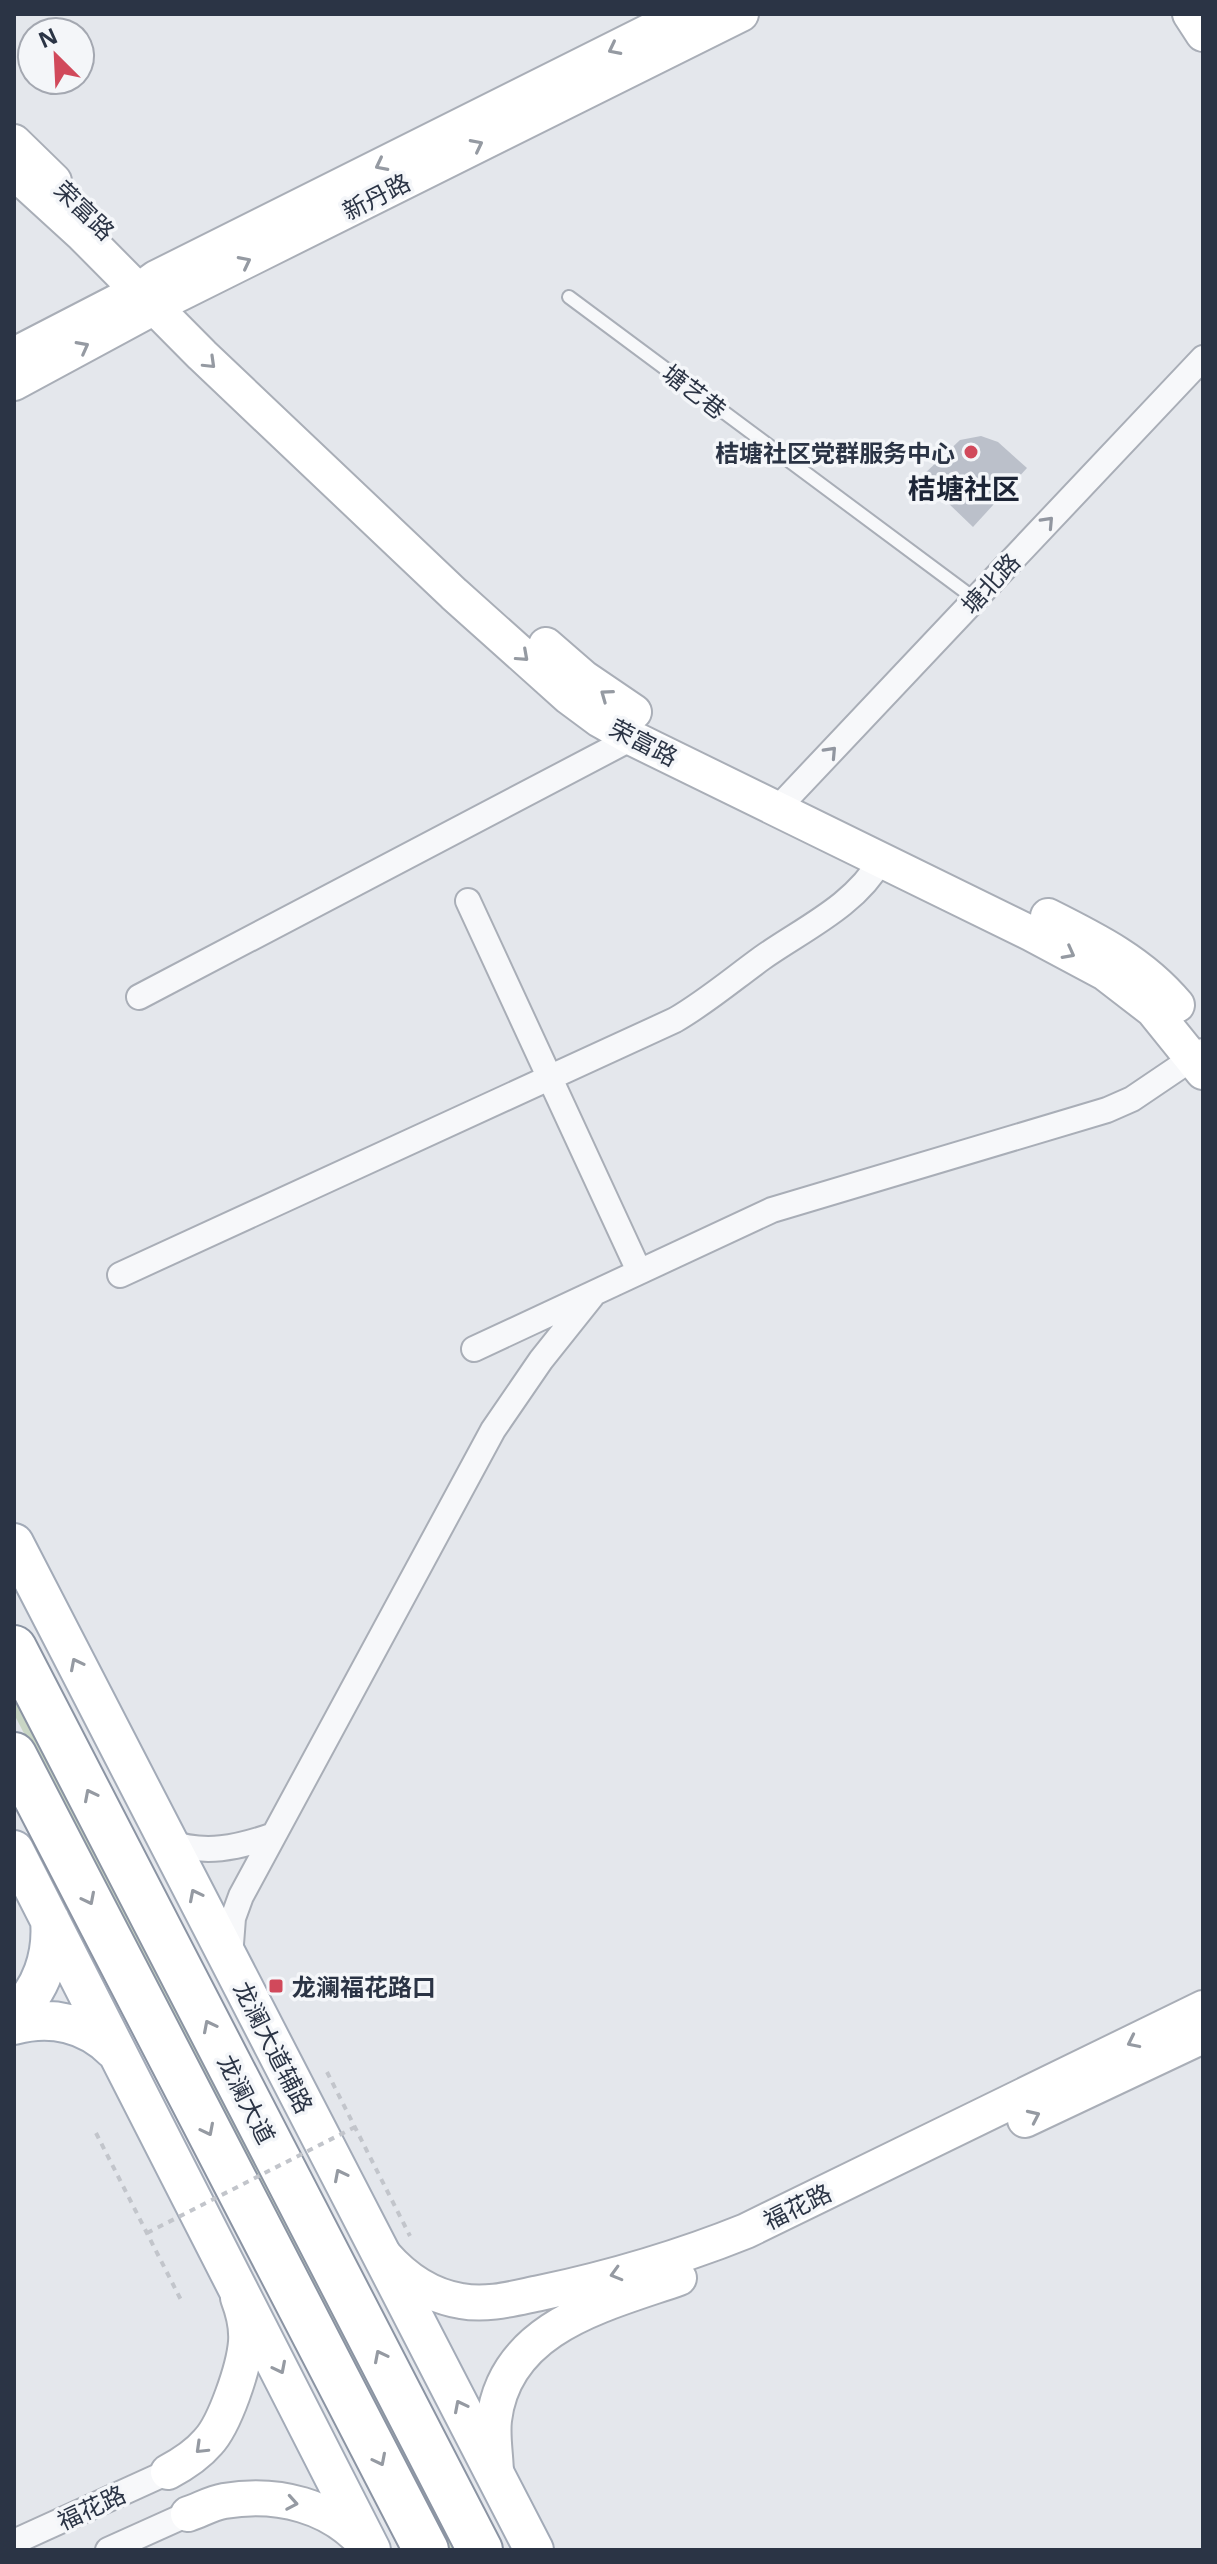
<svg xmlns="http://www.w3.org/2000/svg" width="1217" height="2564" font-family="'Open Sans','Noto Sans SC',sans-serif">
<style>
.green{fill:#c9d6c5}
.building{fill:#bbc0ca}
.lines{fill:none;stroke-linecap:round;stroke-linejoin:round}
.lane-casing{stroke:#a9aeb7;stroke-width:16}
.street-casing{stroke:#a9aeb7;stroke-width:28}
.secondary-casing{stroke:#a9aeb7;stroke-width:38}
.primary-casing{stroke:#a3abb8;stroke-width:42}
.highway-casing{stroke:#8b94a3;stroke-width:48}
.path{stroke:#c2c5cb;stroke-width:4;stroke-dasharray:6 6;stroke-linecap:butt}
.lane{stroke:#f7f8fa;stroke-width:12}
.street{stroke:#f7f8fa;stroke-width:24}
.secondary{stroke:#fff;stroke-width:34}
.primary{stroke:#fff;stroke-width:38}
.highway{stroke:#fff;stroke-width:44}
.path-bridge{stroke:#c2c5cb;stroke-width:4;stroke-dasharray:6 6;stroke-linecap:butt}
.oneway{stroke:#959aa2}
.oneway2{stroke:#9196a0}
.poi-dot{fill:#d1495b;stroke:#f4f6f9;stroke-width:3}
.labels{text-anchor:middle;dominant-baseline:central;stroke-width:7;stroke-linejoin:round;paint-order:stroke}
.street-label{font-size:24px;fill:#2b3445;stroke:#f4f6f9}
.poi-label{font-size:24px;font-weight:bold;fill:#2b3445;stroke:#f4f6f9;text-anchor:end}
.quarter-label{font-size:28px;font-weight:bold;fill:#1d2536;stroke:#f4f6f9}
</style>
<rect width="100%" height="100%" fill="#e4e7ec"/>
<path class="green" d="M14,1687L459,2550H445L14,1714Z"/>
<path class="building" d="M981,436L998,442L1027,468L973,527L921,477L960,440Z"/>
<g class="lines">
<g class="lane-casing">
<path id="lane" d="M569,297L975,599"/>
</g>
<g class="street-casing">
<path id="street" d="M777,809L1203,358
M468,901L639,1271
M139,997L632,738
M120,1275L675,1020C706,1002 733,979 762,958C803,929 855,906 881,860
M474,1349L772,1210L1107,1110L1132,1099L1203,1051
M168,1842C205,1855 237,1848 274,1835
M230,1957L233,1918L241,1896L493,1430L541,1360L592,1296
M14,2542L168,2472
M108,2550L188,2514"/>
</g>
<g class="secondary-casing">
<path id="secondary" d="M1190,14L1203,34
M14,142L54,181
M14,172L83,235L202,355L454,594L569,697L600,720L632,738L1032,934L1105,973L1153,1010L1203,1072
M14,355L138,291L156,278L684,14
M14,383L175,296L741,14
M546,645L584,678L634,712
M1048,916C1096,940 1142,963 1177,1005
M1025,2120L1203,2036
M384,2255C405,2279 430,2296 461,2301C488,2306 515,2298 540,2293C610,2278 679,2258 746,2231L1203,2008
M168,2472C183,2464 197,2455 208,2442C225,2424 244,2367 246,2342C247,2328 243,2311 238,2298
M496,2475C496,2457 492,2438 494,2420C505,2326 605,2304 679,2278
M188,2514C200,2510 212,2503 224,2501C277,2492 332,2505 367,2547"/>
</g>
<g class="primary-casing">
<path id="primary" d="M14,1543L534,2550
M14,1850L371,2550
M14,2014C42,1991 53,1954 50,1920
M14,2025C51,2015 87,2023 114,2050"/>
</g>
<g class="highway-casing">
<path id="highway" d="M14,1648L480,2550
M14,1755L426,2550"/>
</g>
<path class="path" d="M327,2072L410,2236
M96,2133L181,2300"/>
<use href="#lane" class="lane"/>
<use href="#street" class="street"/>
<use href="#secondary" class="secondary"/>
<use href="#primary" class="primary"/>
<use href="#highway" class="highway"/>
<path class="path-bridge" d="M147,2233L355,2127"/>
</g>
<defs><path id="oneway-chevron" d="M-2-3.5L2.5 0L-2 3.5" fill="none" stroke-width="1.6" stroke-linecap="round" stroke-linejoin="round" transform="scale(2)"/></defs>
<g class="oneway">
<use href="#oneway-chevron" transform="translate(614 49) rotate(153)"/>
<use href="#oneway-chevron" transform="translate(477 145) rotate(-27)"/>
<use href="#oneway-chevron" transform="translate(381 165) rotate(153)"/>
<use href="#oneway-chevron" transform="translate(245 262) rotate(-27)"/>
<use href="#oneway-chevron" transform="translate(83 347) rotate(-28)"/>
<use href="#oneway-chevron" transform="translate(210 363) rotate(44)"/>
<use href="#oneway-chevron" transform="translate(523 656) rotate(42)"/>
<use href="#oneway-chevron" transform="translate(606 695) rotate(-144)"/>
<use href="#oneway-chevron" transform="translate(1069 953) rotate(28)"/>
<use href="#oneway-chevron" transform="translate(76 1664) rotate(-117)"/>
<use href="#oneway-chevron" transform="translate(90 1795) rotate(-117)"/>
<use href="#oneway-chevron" transform="translate(195 1895) rotate(-117)"/>
<use href="#oneway-chevron" transform="translate(89 1899) rotate(63)"/>
<use href="#oneway-chevron" transform="translate(209 2026) rotate(-117)"/>
<use href="#oneway-chevron" transform="translate(1133 2042) rotate(154)"/>
<use href="#oneway-chevron" transform="translate(1034 2116) rotate(-25)"/>
<use href="#oneway-chevron" transform="translate(208 2130) rotate(63)"/>
<use href="#oneway-chevron" transform="translate(340 2175) rotate(-117)"/>
<use href="#oneway-chevron" transform="translate(616 2274) rotate(164)"/>
<use href="#oneway-chevron" transform="translate(380 2356) rotate(-117)"/>
<use href="#oneway-chevron" transform="translate(280 2368) rotate(63)"/>
<use href="#oneway-chevron" transform="translate(460 2406) rotate(-117)"/>
<use href="#oneway-chevron" transform="translate(201 2448) rotate(136)"/>
<use href="#oneway-chevron" transform="translate(380 2460) rotate(63)"/>
<use href="#oneway-chevron" transform="translate(292 2503) rotate(10)"/>
</g>
<g class="oneway2">
<use href="#oneway-chevron" transform="translate(1048 522) rotate(-47)"/>
<use href="#oneway-chevron" transform="translate(831 752) rotate(-47)"/>
</g>
<g class="poi-dot">
<circle cx="971" cy="452" r="8"/>
<rect x="268" y="1978" width="16" height="16" rx="4"/>
</g>
<g class="labels">
<g class="street-label">
<text transform="translate(376 196) rotate(-27)">新丹路</text>
<text transform="translate(85 210) rotate(44)">荣富路</text>
<text transform="translate(695 391) rotate(37)">塘艺巷</text>
<text transform="translate(990 583) rotate(-47)">塘北路</text>
<text transform="translate(644 742) rotate(27)">荣富路</text>
<text transform="translate(274 2047) rotate(63)">龙澜大道辅路</text>
<text transform="translate(247 2099) rotate(63)">龙澜大道</text>
<text transform="translate(797 2206) rotate(-26)">福花路</text>
<text transform="translate(91 2507) rotate(-25)">福花路</text>
</g>
<g class="poi-label">
<text x="955" y="452">桔塘社区党群服务中心</text>
<text x="292" y="1986" text-anchor="start">龙澜福花路口</text>
</g>
<g class="quarter-label">
<text x="964" y="488">桔塘社区</text>
</g>
</g>
<rect width="1217" height="2564" fill="none" stroke="#2b3445" stroke-width="32"/>
<g transform="translate(56 56) rotate(336)"><circle r="38" fill="#f4f6f9" stroke="#a4a8b1" stroke-width="2"/>
<path d="M0-6L14 30L0 20L-14 30Z" fill="#d1495b"/>
<text y="-12" font-size="22" font-weight="bold" text-anchor="middle" fill="#2b3445">N</text>
</g>
</svg>
